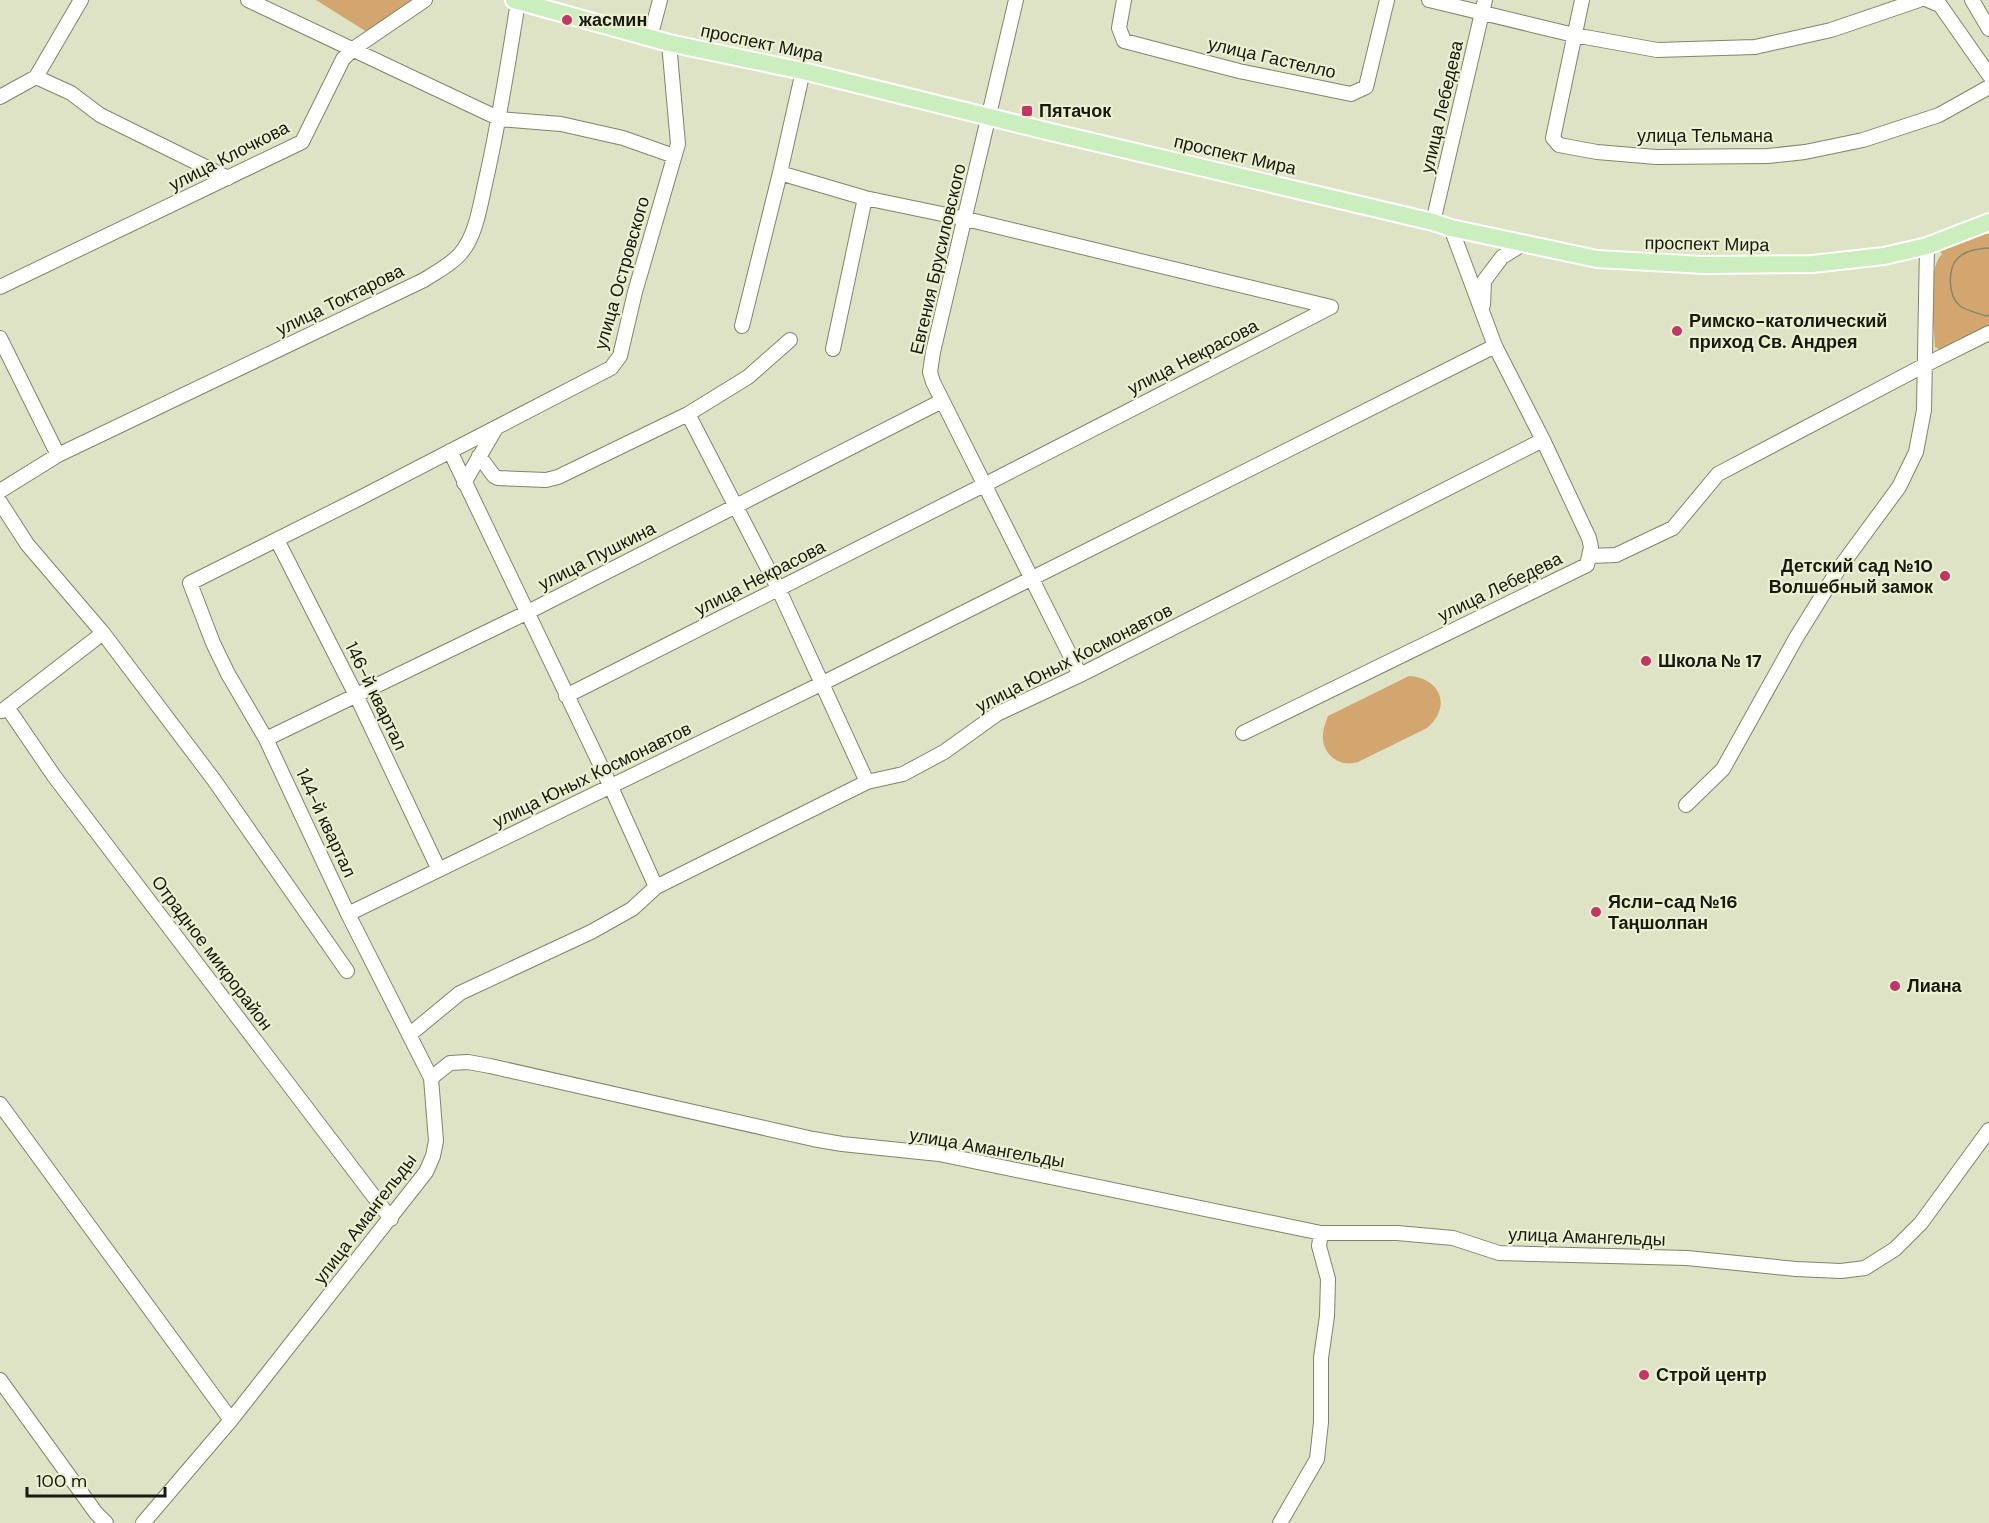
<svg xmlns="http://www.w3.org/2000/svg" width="1989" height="1523" font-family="'DM Sans',sans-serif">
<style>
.green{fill:#d4a66f}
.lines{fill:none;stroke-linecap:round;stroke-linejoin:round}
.minor-casing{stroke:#808569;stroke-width:16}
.major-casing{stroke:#fff;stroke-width:20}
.minor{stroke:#fff;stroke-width:14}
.major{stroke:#caeebd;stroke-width:16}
.tram{stroke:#838771;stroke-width:1.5}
.poi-dot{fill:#c23567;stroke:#eaf0d1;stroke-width:2}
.labels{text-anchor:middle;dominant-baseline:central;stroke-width:4.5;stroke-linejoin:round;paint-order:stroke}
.poi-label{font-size:18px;font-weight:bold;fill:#181a0f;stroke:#eaf0d1;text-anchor:start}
.street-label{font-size:18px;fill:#181a0f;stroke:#eaf0d1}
</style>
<rect width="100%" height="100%" fill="#dde3c4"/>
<path class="green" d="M316,0H413L370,34Z
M1976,234H1989V329L1946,353L1935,347C1934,324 1926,270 1942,254L1940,251L1954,240Z
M1409,676C1441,678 1452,707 1427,728L1358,762C1340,768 1321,754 1323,734C1323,728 1326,722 1328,716Z"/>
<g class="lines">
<g class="minor-casing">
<path id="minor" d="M248,0L500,119L561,124L623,138L674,156
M1016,0L933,352L930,372L933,382L1080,675
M1124,0L1119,28L1124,41L1239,71L1351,94L1366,87L1387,0
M1429,0L1574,35L1657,50L1755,47L1831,30L1919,0
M1582,0L1553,138L1559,145L1597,152L1656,157L1768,156L1805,152L1863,140L1939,115L1989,87
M1928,0L1940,5L1989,75
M1972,0L1989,29
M650,38L660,0
M36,77L71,93L100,115L228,178
M0,97L36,77L81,0
M780,173L865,198L966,219L1331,307
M1433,222L1485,0
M0,287L302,142L343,59L353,49L425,0
M1483,305L1484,281L1502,257L1523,244
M742,326L780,173L803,71
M0,338L58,455
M833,349L865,198
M688,414L779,590L867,782
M450,451L611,787L656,887
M479,456L494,476L498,478L546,480L558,477L688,414L748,377L790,340
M464,483L496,428
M0,491L58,455L424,280C436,272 451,265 461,253C476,235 480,206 485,184C499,124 508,63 518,2
M0,502L27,544L103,633L214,780L347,971
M277,540L357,697L439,870
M1590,556L1616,555L1673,528L1718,474L1925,365L1989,333
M566,696L986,484L1331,307
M7,707L54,776L391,1219
M2,711L103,633
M1243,733L1587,565L1591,547L1589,538L1543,440L1495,346L1451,228
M266,739L526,613L942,401
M1686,805L1723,769L1796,638L1838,570L1899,487L1916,452L1924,410L1927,246
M348,914L823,683L1495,346
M409,1035L460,993L591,932L632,909L656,887L867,782L903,774L944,752L997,714L1080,675L1543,440
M431,1078L348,914L266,739L228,674L213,643L190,583L360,498L611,368L620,356L635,292L678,144L669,43
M0,1104L231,1420
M0,1380L96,1513L106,1523
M143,1523L231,1420L426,1172L433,1156L436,1141L431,1078L450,1063L468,1062L490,1066L813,1139L842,1144L939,1154L1321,1233H1397L1453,1238L1499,1253L1687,1258L1796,1269L1841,1271L1865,1268L1895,1249L1921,1223L1989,1130
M1280,1523L1317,1459L1321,1422V1358L1327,1316L1328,1279L1319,1246L1321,1233"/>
</g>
<g class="major-casing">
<path id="major" d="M514,0L669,43L803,71L1055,133L1433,222L1451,228L1597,259L1704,265L1812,264L1884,256L1927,246L1989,222"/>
</g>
<use href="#minor" class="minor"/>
<use href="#major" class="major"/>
<path class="tram" d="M1989,248C1979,249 1966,250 1958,258C1947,269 1948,296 1960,306C1967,311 1978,313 1986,316L1989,315"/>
</g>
<g class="poi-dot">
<circle cx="567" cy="20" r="6"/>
<rect x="1021" y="105" width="12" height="12" rx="3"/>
<circle cx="1677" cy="331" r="6"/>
<circle cx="1945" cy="576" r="6"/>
<circle cx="1646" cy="661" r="6"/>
<circle cx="1596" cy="912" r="6"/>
<circle cx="1895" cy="986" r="6"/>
<circle cx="1644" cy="1375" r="6"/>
</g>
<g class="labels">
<g class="poi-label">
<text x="579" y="20">жасмин</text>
<text x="1039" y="111">Пятачок</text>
<text x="1689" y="321">Римско-католический<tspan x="1689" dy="21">приход Св. Андрея</tspan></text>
<text x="1933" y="566" text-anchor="end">Детский сад №10<tspan x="1933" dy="21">Волшебный замок</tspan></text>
<text x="1658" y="661">Школа № 17</text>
<text x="1608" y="902">Ясли-сад №16<tspan x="1608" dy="21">Таңшолпан</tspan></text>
<text x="1907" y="986">Лиана</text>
<text x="1656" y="1375">Строй центр</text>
</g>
<g class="street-label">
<text transform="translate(762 43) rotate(12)">проспект Мира</text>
<text transform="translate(1272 58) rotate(13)">улица Гастелло</text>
<text transform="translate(1442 107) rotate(-77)">улица Лебедева</text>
<text x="1705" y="136">улица Тельмана</text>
<text transform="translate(1235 155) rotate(13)">проспект Мира</text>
<text transform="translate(229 156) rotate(-27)">улица Клочкова</text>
<text transform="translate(1707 244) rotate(1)">проспект Мира</text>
<text transform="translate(938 259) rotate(-77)">Евгения Брусиловского</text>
<text transform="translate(622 273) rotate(-74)">улица Островского</text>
<text transform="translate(340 300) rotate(-26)">улица Токтарова</text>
<text transform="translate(1193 357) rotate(-27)">улица Некрасова</text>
<text transform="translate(597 556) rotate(-27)">улица Пушкина</text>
<text transform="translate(760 578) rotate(-27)">улица Некрасова</text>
<text transform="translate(1500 587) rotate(-26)">улица Лебедева</text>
<text transform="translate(1074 658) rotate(-27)">улица Юных Космонавтов</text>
<text transform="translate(376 696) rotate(64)">146-й квартал</text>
<text transform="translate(592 775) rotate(-26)">улица Юных Космонавтов</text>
<text transform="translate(326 823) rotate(65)">144-й квартал</text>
<text transform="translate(212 953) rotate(53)">Отрадное микрорайон</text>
<text transform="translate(987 1148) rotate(10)">улица Амангельды</text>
<text transform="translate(365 1219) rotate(-53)">улица Амангельды</text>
<text transform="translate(1587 1237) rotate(2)">улица Амангельды</text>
</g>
</g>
<path d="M27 1487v9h138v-9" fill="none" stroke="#181a0f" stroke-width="3"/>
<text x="36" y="1487" font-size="18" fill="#181a0f" stroke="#eaf0d1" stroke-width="4.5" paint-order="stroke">100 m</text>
</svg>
